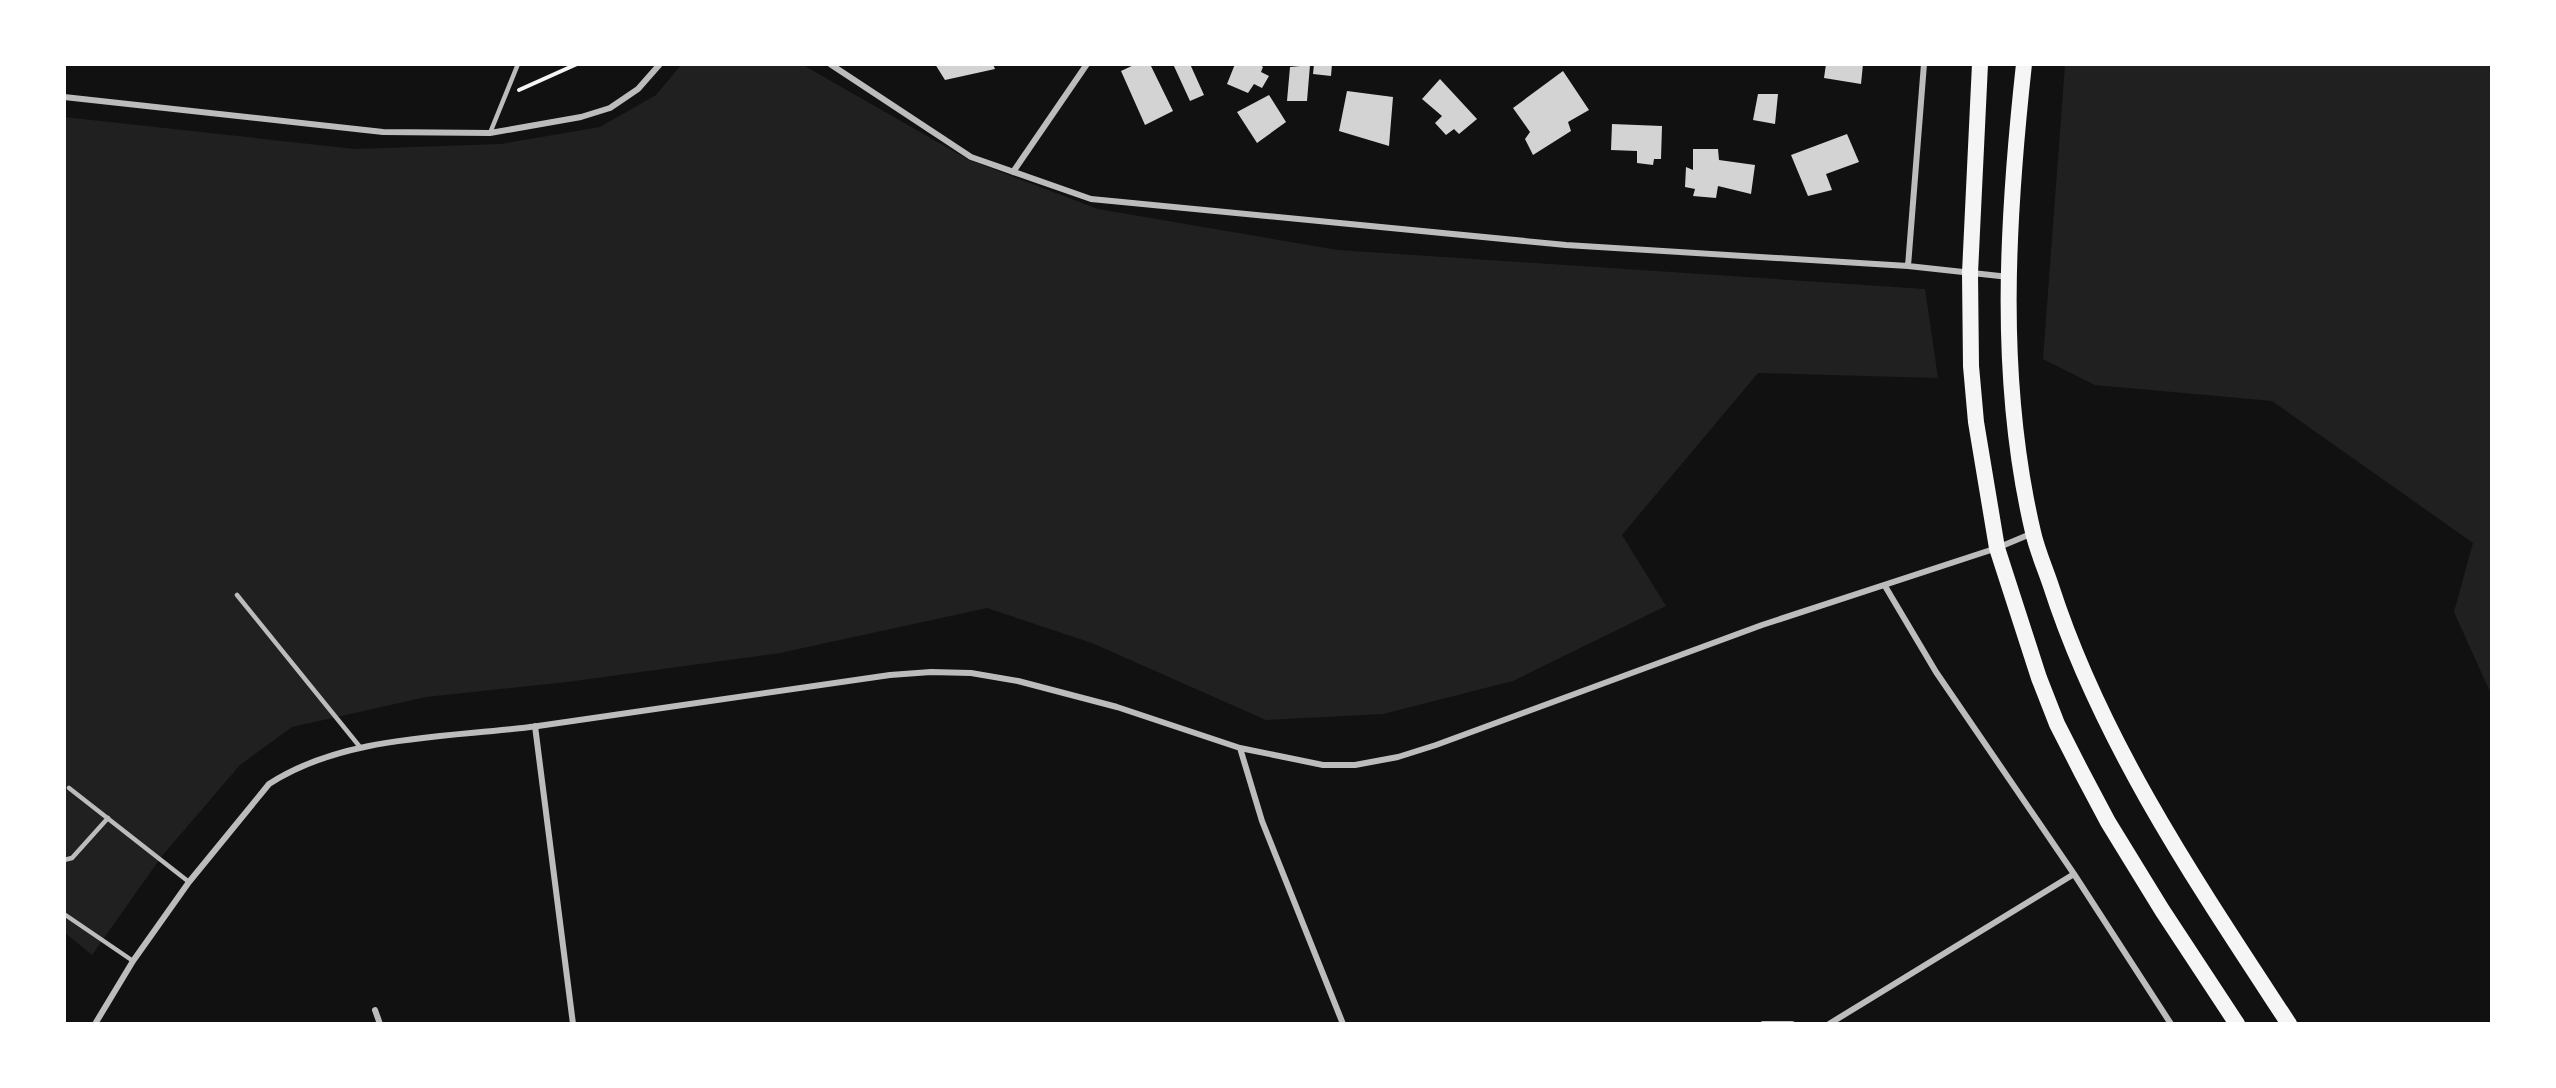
<svg xmlns="http://www.w3.org/2000/svg" width="2556" height="1088" font-family="Figtree,sans-serif">
<style>
.green{fill:#202020}
.building{fill:#d3d3d3}
.lines{fill:none;stroke-linecap:round;stroke-linejoin:round}
.path{stroke:#f5f5f5;stroke-width:4}
.service{stroke:#bcbcbc;stroke-width:4.5}
.minor{stroke:#bcbcbc;stroke-width:6}
.trunk{stroke:#f5f5f5;stroke-width:16}
</style>
<rect width="100%" height="100%" fill="#111"/>
<path class="green" d="M681,65H803L969,160L1098,209L1338,250L1925,289L1938,378L1758,373L1622,535L1666,606L1513,681L1383,714L1266,720L1092,643L987,608L780,653L567,682L426,697L292,727L240,765L162,856L92,955L64,932V117L355,149L501,144L600,127L656,95Z
M2065,65H2491V694L2454,612L2473,543L2272,401L2095,385L2043,359Z"/>
<path class="building" d="M935,64H993L995,69L945,80Z
M1136,64H1150L1173,111L1145,125L1121,71Z
M1173,64H1190L1204,95L1190,101Z
M1235,64H1259L1263,67L1261,72L1269,76L1262,88L1254,84L1248,93L1227,84Z
M1314,64H1332L1331,76L1313,74Z
M1826,64H1863L1861,84L1824,78Z
M1310,65L1307,101H1287L1290,67Z
M1563,71L1589,110L1568,122L1571,131L1533,155L1525,139L1530,132L1513,108Z
M1440,79L1477,119L1459,134L1454,129L1446,135L1435,123L1442,116L1422,99Z
M1347,91L1393,97L1389,146L1339,131Z
M1758,94H1778L1775,124L1753,120Z
M1269,95L1286,122L1257,143L1237,112Z
M1612,124L1662,126L1661,159H1654L1653,165L1637,163V151L1611,150Z
M1847,134L1859,162L1826,174L1832,190L1808,196L1791,155Z
M1693,149H1718L1719,160L1755,165L1751,194L1718,186L1716,198L1693,196L1695,189L1685,187L1686,167L1693,170Z"/>
<g class="lines">
<path class="path" d="M519,90L577,64"/>
<path class="service" d="M490,133L518,64
M237,595L360,747
M69,788L189,882
M64,860L72,858L108,818
M64,914L133,961"/>
<path class="minor" d="M830,64L971,157L1091,199L1566,245L1908,266L2009,277
M64,97L383,132L490,133L581,117L610,108L638,89L660,64
M1013,172L1087,64
M1908,266L1924,64
M1885,586L1936,672L2074,874L2171,1024
M535,726L573,1024
M1240,748L1262,821L1343,1024
M375,1010L380,1024
M95,1024L133,961L189,882L269,784C346,734 450,738 538,726C656,709 773,692 890,675L931,672L971,673L1018,681L1117,707L1240,748L1323,765H1355L1398,757L1436,745L1762,625L1997,548L2033,533
M1763,1024H1792
M1829,1024L2074,874"/>
<path class="trunk" d="M1980,64L1970,273L1971,366L1976,422L1997,548L2039,678L2057,724L2082,773L2108,822L2162,910L2237,1024
M2024,64C2007,219 1997,379 2033,532C2037,550 2045,568 2051,586C2102,744 2198,885 2289,1024"/>
</g>
<rect width="2556" height="1088" fill="none" stroke="#ffffff" stroke-width="132"/>
</svg>
